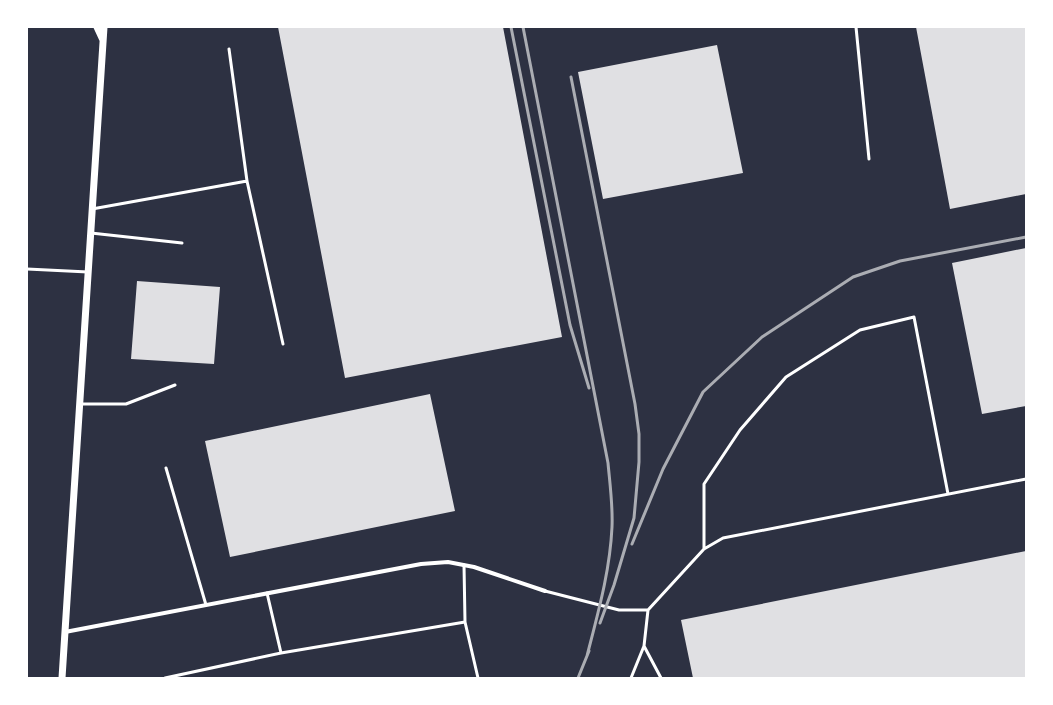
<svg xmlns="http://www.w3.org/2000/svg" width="1053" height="705" font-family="'Roboto Condensed',sans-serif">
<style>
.building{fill:#e0e0e3}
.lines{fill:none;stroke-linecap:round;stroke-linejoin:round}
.service{stroke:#fff;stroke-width:3}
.minor{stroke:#fff;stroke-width:4}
.tertiary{stroke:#fff;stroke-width:7}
.rail{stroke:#abadb3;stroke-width:3}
</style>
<rect width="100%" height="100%" fill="#2d3142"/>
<path class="building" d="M278,27H503L562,337L345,378Z
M916,27H1026V194L950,209Z
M717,45L743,173L603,199L578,72Z
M1026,248V406L982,414L952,263Z
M137,281L220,287L214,364L131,359Z
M430,394L455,511L230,557L205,441Z
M1026,551V678H693L681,620Z"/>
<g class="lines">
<path class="service" d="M856,27L869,159
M229,49L247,181
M92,209L247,181L283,344
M91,233L182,243
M27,269L88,272
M80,404H126L175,385
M166,468L206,605
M704,549V484L740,430L786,377L860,330L914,317L948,494
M464,565L465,622
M545,591L619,610H648L704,549L723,538L1026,479
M644,646L661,678
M281,653L465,622L478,678
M165,678L281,653L267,593
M631,678L644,646L648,610"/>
<path class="minor" d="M65,632L421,564L448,562L474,567L545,591"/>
<path class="tertiary" d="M97,27L103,40
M62,678L104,27"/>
<path class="rail" d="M511,27L570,325L589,388
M523,27L608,463C610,485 613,506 612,527C610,571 598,613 587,656
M571,77L635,404L639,434V462L634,518L614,585L600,623
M632,544L663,469L703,392L762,337L853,277L900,261L1026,237
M578,678L589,651"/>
</g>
<rect width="1053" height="705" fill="none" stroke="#ffffff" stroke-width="56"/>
</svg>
